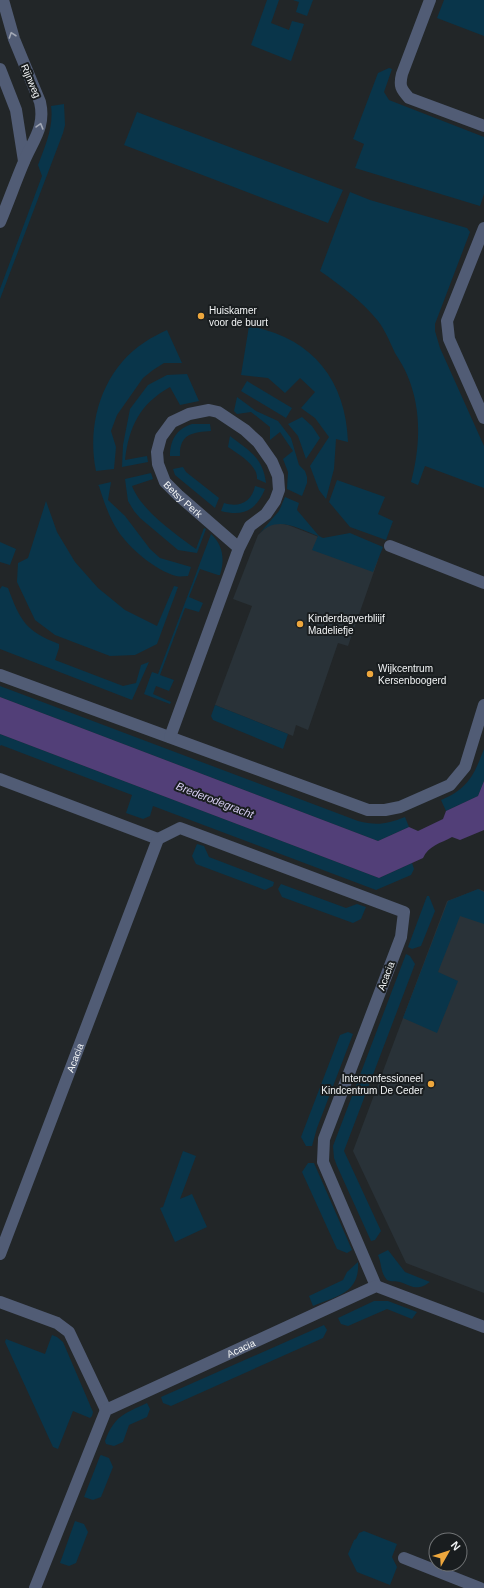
<svg xmlns="http://www.w3.org/2000/svg" width="484" height="1588" font-family="Helvetica,sans-serif">
<style>
.built{fill:#293238}
.green{fill:#09354a}
.water{fill:#523f78}
.lines{fill:none;stroke-linecap:round;stroke-linejoin:round}
.minor{stroke:#515c75;stroke-width:12}
.oneway{stroke:#a2a8b5}
.poi-dot{fill:#eea73d;stroke:#191d1f;stroke-width:1.5}
.labels{text-anchor:middle;dominant-baseline:central;stroke-width:4;stroke-linejoin:round;paint-order:stroke}
.street-label{font-size:10px;fill:#f2f4f5;stroke:#191d1f}
.poi-label{font-size:10px;fill:#f2f4f5;stroke:#191d1f;text-anchor:start}
.water-label{font-size:11px;font-style:italic;fill:#d8cff3;stroke:#191d1f}
</style>
<rect width="100%" height="100%" fill="#222628"/>
<path class="built" d="M279,523L288,525L378,560L348,646L338,643L308,730L296,725L293,736L215,705L252,606L233,599L258,535L269,525Z
M479,889L484,891V1293L406,1263L353,1151L447,901Z"/>
<path class="green" d="M267,0H279L271,23L289,30L292,21L304,24L291,61L251,45Z
M293,0H313L307,16L296,12L299,2Z
M444,0H484V36L437,18Z
M389,68L392,69L384,92L389,100L484,137V194L480,206L355,168L364,144L353,139L378,73Z
M64,104L65,125L63,133L0,299V289L42,176L38,165C45,146 54,127 51,106Z
M137,112L343,190L328,223L124,145Z
M350,192L370,200L467,228L470,232L435,324V331L440,348L484,446V488L425,466L418,485L411,482C420,448 422,411 408,377C405,369 400,361 395,353C390,342 385,330 378,321C362,301 340,285 320,271Z
M249,326C311,337 346,379 348,442L336,439L334,469L326,499L319,490L310,466L329,437L315,418L301,408L315,392L300,378L285,393L268,378L241,375Z
M167,330L182,363H164L153,370L143,378L117,415L111,431L116,447L114,469L96,471C86,423 103,369 145,342C152,337 159,334 167,330Z
M187,374L199,401L180,405L170,387C140,404 129,426 125,460L147,456L148,462L122,467L123,445L130,409L148,385L167,375Z
M247,381L292,408L286,418L241,391Z
M237,397L256,411L278,421L291,438L299,465L305,471L307,477V483L302,496L287,489L288,472L283,459L293,451L280,432L270,440V427L251,412L237,414L234,411Z
M302,417L312,426L320,438L306,459L298,436L288,424Z
M192,424H210L211,431C193,432 179,434 180,456H170C170,441 176,429 192,424Z
M230,436C249,451 263,457 266,483L257,479C258,465 238,454 228,447Z
M183,467L186,472L219,498L215,508L175,475L173,469Z
M151,473L153,479L132,486C141,510 175,534 196,549L204,528L206,529L197,553L178,550L140,518L134,511L128,501L125,479Z
M337,480L385,497L378,514L393,521L386,540L350,527L329,502Z
M111,482L108,500L125,516L150,549L160,558L191,567L188,576C184,576 179,577 176,576C155,570 130,549 118,531C109,517 104,502 99,486L98,485Z
M255,486L265,489C256,510 244,517 221,511L224,503C239,508 252,502 255,486Z
M285,497L299,503L297,510L319,536L323,538L350,533L383,547L373,572L312,550L318,536C297,528 276,514 258,535L279,511Z
M46,501L57,532L75,562L98,588L125,610L157,626L174,586L178,587L157,644L135,655L110,656L55,635L35,620L17,582L18,563L28,558Z
M211,534C223,545 225,559 220,575H218L200,569L189,597L203,603L199,612L185,608L160,675L174,680L169,691L156,686L153,694L171,702L170,704L144,694L152,672L158,674Z
M0,542L16,549L10,565L0,562Z
M2,586L8,588C20,620 25,631 59,644V648L55,660L123,686L136,683L141,665L149,662L132,700L0,649V589Z
M0,686L358,821C377,826 387,824 405,817L409,827L378,841L0,697Z
M215,705L288,734L283,749L213,720L211,716Z
M0,734L379,878L412,863L414,869L411,875L376,890L153,806L150,816L143,819L126,813L132,795L1,745L0,746Z
M484,749V781L478,796L446,811L441,800C468,789 474,775 484,749Z
M197,844L204,846L209,857L274,882L273,886L265,890L196,864L192,856Z
M281,884L346,908L357,904L366,907L361,919L353,923L282,897L278,889Z
M478,889L484,892V924L460,916L438,972L458,981L437,1033L403,1018L448,901Z
M427,896H429L435,911L421,946L412,949L408,947Z
M406,954L410,956L415,964L344,1151L381,1231L375,1240L371,1241L337,1166L334,1158L333,1146Z
M348,1032L353,1034L317,1128L312,1146H306L301,1137L340,1035Z
M183,1151L196,1156L180,1199L192,1194L207,1227L175,1242L160,1208L163,1207Z
M308,1163H314L352,1250L347,1253L337,1249L302,1172Z
M388,1250L405,1272L430,1282C417,1291 414,1287 400,1282C396,1281 391,1282 387,1280C380,1272 382,1264 378,1255Z
M358,1262C360,1293 337,1296 313,1306L309,1296L343,1280L347,1272Z
M374,1301H388L417,1312L412,1319L387,1309L348,1326L341,1324L338,1318Z
M324,1325L327,1330L323,1338L171,1406L163,1403L161,1397Z
M52,1335L57,1337L63,1342L93,1412L92,1416L90,1418L73,1411L58,1449L53,1447L5,1342L6,1339L45,1354Z
M147,1403L150,1409L147,1417L129,1425L123,1442L114,1446L106,1444L105,1441C115,1415 124,1414 147,1403Z
M101,1455L109,1458L113,1467L101,1497L93,1500L84,1497L100,1456Z
M75,1521L84,1524L88,1532L76,1563L69,1566L60,1563Z
M364,1531L397,1544L392,1557L397,1567L390,1585L357,1572L348,1554L354,1540L356,1539L359,1533Z"/>
<path class="water" d="M0,697L378,841L409,827L418,831L443,819L446,811L478,796L484,781V830L460,840L452,837C441,843 428,846 423,858L379,878L0,734Z"/>
<g class="lines">
<g class="minor">
<path d="M430,0L402,74C399,86 401,89 409,98L484,126"/>
<path d="M0,69L16,110L24,161"/>
<path d="M0,222C8,203 15,183 23,164C32,141 46,128 40,102L14,39L3,0"/>
<path d="M484,228L447,321L449,339L484,418"/>
<path d="M390,546L484,583"/>
<path d="M0,675L368,810H385L400,807L450,785L465,767L484,705"/>
<path id="s1" d="M170,737L239,548L250,526L266,514L275,501L279,490L278,476L272,462L258,442L245,430L218,412L209,410L189,414L172,422L161,437L157,452L158,464L165,482L178,495L239,548"/>
<path d="M0,779L158,839"/>
<path id="s2" d="M0,1254L158,839L180,828L404,912L401,937L324,1139L323,1162L376,1286"/>
<path d="M0,1302L57,1323L69,1332L106,1410"/>
<path d="M404,1558L480,1588"/>
<path id="s3" d="M35,1588L106,1410L376,1286L484,1327"/>
</g>
</g>
<defs><path id="oneway-chevron" d="M-2-3.5L2.5 0L-2 3.5" fill="none" stroke-width="1.6" stroke-linecap="round" stroke-linejoin="round"/></defs>
<g class="oneway">
<use href="#oneway-chevron" transform="translate(12 35) rotate(-109)"/>
<use href="#oneway-chevron" transform="translate(40 126) rotate(-74)"/>
</g>
<g class="poi-dot">
<circle cx="201" cy="316" r="4"/>
<circle cx="300" cy="624" r="4"/>
<circle cx="370" cy="674" r="4"/>
<circle cx="431" cy="1084" r="4"/>
</g>
<g class="labels">
<g class="street-label">
<text transform="translate(31 81) rotate(67)">Rijnweg</text>
<text stroke="none"><textPath href="#s1" startOffset="516">Betsy Perk</textPath></text>
<text transform="translate(386 976) rotate(-69)">Acacia</text>
<text stroke="none"><textPath href="#s2" startOffset="210">Acacia</textPath></text>
<text stroke="none"><textPath href="#s3" startOffset="340">Acacia</textPath></text>
</g>
<g class="poi-label">
<text x="209" y="310">Huiskamer<tspan x="209" dy="12">voor de buurt</tspan></text>
<text x="308" y="618">Kinderdagverbliijf<tspan x="308" dy="12">Madeliefje</tspan></text>
<text x="378" y="668">Wijkcentrum<tspan x="378" dy="12">Kersenboogerd</tspan></text>
<text x="423" y="1078" text-anchor="end">Interconfessioneel<tspan x="423" dy="12">Kindcentrum De Ceder</tspan></text>
</g>
<g class="water-label">
<text transform="translate(215 800) rotate(21)">Brederodegracht</text>
</g>
</g>
<g transform="translate(448 1552) rotate(51)"><circle r="19" fill="#191d1f" stroke="#707375"/>
<path d="M0-3L7 15L0 10L-7 15Z" fill="#eea73d"/>
<text y="-6" font-size="11" font-weight="bold" text-anchor="middle" fill="#f2f4f5">N</text>
</g>
</svg>
